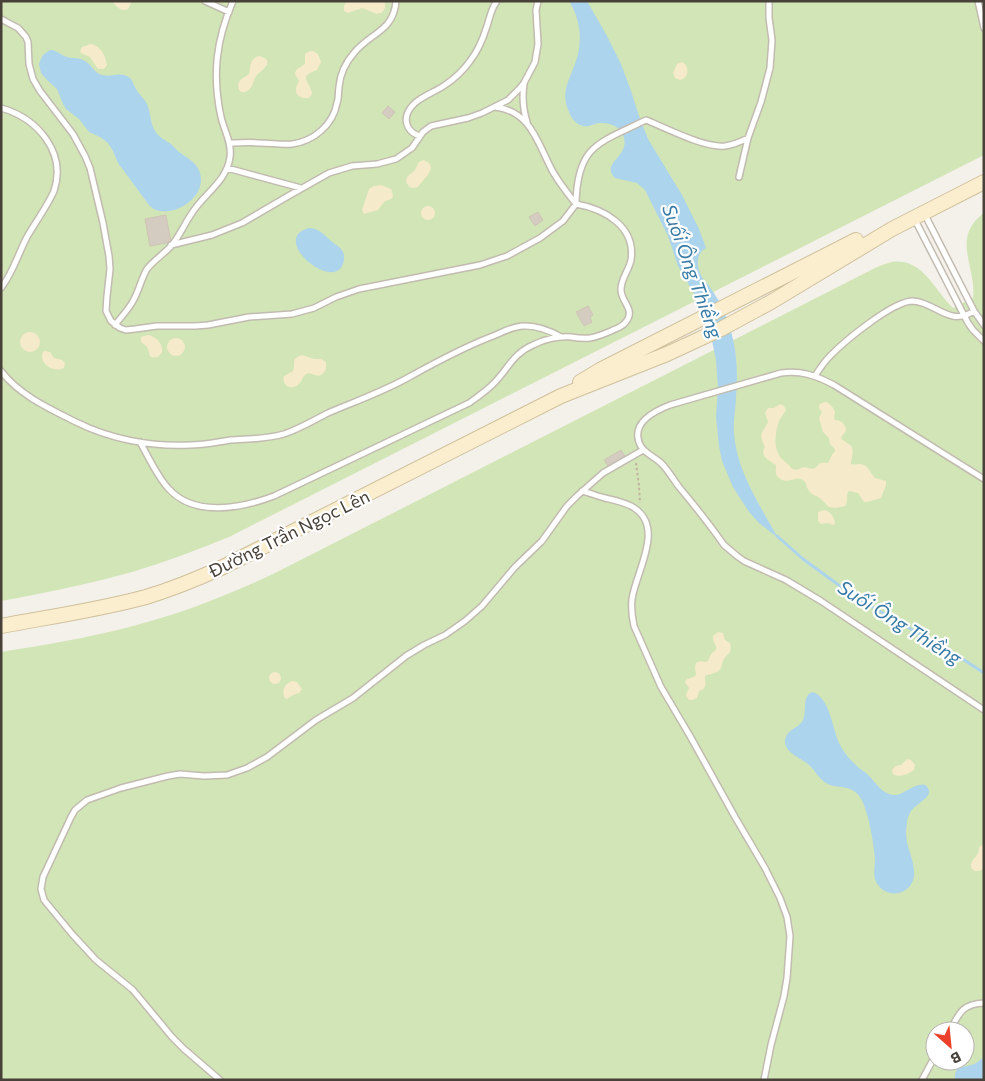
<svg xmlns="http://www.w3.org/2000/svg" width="985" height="1081" font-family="Commissioner,sans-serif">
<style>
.green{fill:#d2e5b6;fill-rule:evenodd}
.sand{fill:#f5eaca}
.water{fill:#acd4ec}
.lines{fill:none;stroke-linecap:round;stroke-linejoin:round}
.stream{stroke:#acd4ec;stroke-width:3}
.building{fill:#d5ccc1;stroke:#cfc4b4}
.lane-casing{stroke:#c2bbb0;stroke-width:8}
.secondary-casing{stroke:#d0c19d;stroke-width:16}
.path{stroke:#c0b3a0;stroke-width:2;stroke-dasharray:2.5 2.5;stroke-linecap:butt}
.lane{stroke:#fff;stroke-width:5}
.secondary{stroke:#fbeece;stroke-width:14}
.labels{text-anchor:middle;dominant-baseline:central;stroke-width:4.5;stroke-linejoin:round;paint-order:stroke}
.street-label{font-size:18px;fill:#484139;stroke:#fff}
.water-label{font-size:19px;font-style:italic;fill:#377aa5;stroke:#fff}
</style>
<rect width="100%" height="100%" fill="#f4f1ea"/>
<path class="green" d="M1,1H984V155L229,537C197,550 165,562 132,572C89,584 45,593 1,601Z
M984,213V1080H1V652C44,645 87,638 129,627C181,614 229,595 277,572L877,267C882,265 887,263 892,262C922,257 935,291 953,308L973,298C977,267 950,238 984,213ZM935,1031H965V1061H935Z"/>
<path class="sand" d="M111,1H132L128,9C119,13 117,5 111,1Z
M347,1H384C387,8 384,13 377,14L362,8L348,13L344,11V6Z
M91,44C101,46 105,55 107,65L104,69H98L90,57L81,53L80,51L82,47Z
M310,51H313L318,54L321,62L317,70L310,73L306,76C305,83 312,87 312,94L309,98C302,99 295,96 296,88C297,85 298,83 299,81L295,74L296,70L305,64V54Z
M259,56C278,61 260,71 256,76C253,81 252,90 245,92C239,94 237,86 239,82C241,78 246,77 249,74C251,66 249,59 259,56Z
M682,62L686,65C689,72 687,78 680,80L675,78L673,73L677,64Z
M423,160C441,166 423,179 418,187L412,188C408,186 405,183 407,177L415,170L419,162Z
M381,185L391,189L392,191L393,197L391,199L384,202L378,210L364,214L362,210L369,189L374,186Z
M421 213a7 7 0 1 1 14 0a7 7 0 1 1-14 0Z
M20 342a10 10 0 1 1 20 0a10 10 0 1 1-20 0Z
M148,335C156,337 163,343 162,352L158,357C147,359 151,354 147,347C146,345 143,344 141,342V337Z
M167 347a9 9 0 1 1 18 0a9 9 0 1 1-18 0Z
M45,351L50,352L54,358L62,360L65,363L64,368C54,373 38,364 43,352Z
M302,355L314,359H321L326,362V369C318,383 314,370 306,374C302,377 302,382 299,384C292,391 281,386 284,376L293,371C296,363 290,359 302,355Z
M826,402C830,404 834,408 835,412L834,417L835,420C841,420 846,424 846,431L842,436L841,439C844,441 846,442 849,444C856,448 851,458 851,464C854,465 857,464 860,464C868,464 870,473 875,478L886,481V485L881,498L867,502H864L858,493L849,491C845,495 849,501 845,506L836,508L829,507C826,505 824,501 821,499C818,496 814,496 811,493C806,490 808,484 803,480C795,475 786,487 777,476C775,473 776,469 776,465C769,460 759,456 765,447C758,432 762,434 768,422L765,413L768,408H774L780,404L784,406L786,410C784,414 781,417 779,421C775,434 772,449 783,460C786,463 789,464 791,468L796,470L804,467L813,469C821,465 817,461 828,463L832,455L835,451V449L830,444L829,438L823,432L819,418L822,412L819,408C819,404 822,402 826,402Z
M825,510C831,512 834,517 835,523L834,525L828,523L821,524L818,521V513L820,511Z
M718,632L723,633L725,640L730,643C733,654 727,653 723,661C721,666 722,669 717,672C713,674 709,674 705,676C704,683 709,687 699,691L697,698L693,700H689L686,695L689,688L685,682C687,677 693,679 696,675L695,667L696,663L701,661L705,662L708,661L711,654L716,650C717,644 712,642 713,636Z
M269 678a6 6 0 1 1 12 0a6 6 0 1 1-12 0Z
M292,681L297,682L302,689L299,693L293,695L287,699L284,697C282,689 285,684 292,681Z
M907,759L911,760L915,765L914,770C909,774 899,778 893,774L892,770L896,766L901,765Z
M984,844V868L980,871H975L971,868C970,861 975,859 978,853C979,851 979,849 979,847Z"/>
<path class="water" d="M569,1H587L607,36L621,64L631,91L639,116L648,139L682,195L699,229L706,248C696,253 696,266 701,275C703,280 707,283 710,287C714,293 718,300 722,306C725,314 728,323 731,331C737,352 738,375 736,396C736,408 733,421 734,434C737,472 760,505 778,538L759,523L749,512L733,487L722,461L719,446L716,417L718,388L716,360L710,331L700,304L678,266L668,236L645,190L637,183L615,178C600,163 629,157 624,138C622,127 610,122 600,123C596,123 593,125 589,126C579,128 572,120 569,112C560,93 569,81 575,64C583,43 581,20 569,1Z
M50,50C57,50 60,55 67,57C73,59 79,57 85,61C92,65 94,73 102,75C112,78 122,70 131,79C133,82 134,86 136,89C139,95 144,98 147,104C152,116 149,125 159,136C162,139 167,141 171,144C175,148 178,152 182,154C190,160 197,163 200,173C207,196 176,217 156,210C153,209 151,207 149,205L118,163L113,151L108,143L100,137L89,132L79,119L66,109L63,104L57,89L47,80L41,73L39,64L41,59L43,55Z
M309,228C321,228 326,238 335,244C341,248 345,252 344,260C338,297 267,239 309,228Z
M812,692C829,695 833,730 839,743C844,753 850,760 858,767C861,770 864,771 867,774C876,782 882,796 897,795C905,794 925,775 929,791C930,799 913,805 910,813C908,816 907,820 907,823C903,845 913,853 914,871C916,893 890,901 878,885C872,877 875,868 875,859C874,844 868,809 860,797C850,783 838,790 826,783C818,778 815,770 808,764C802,759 791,755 787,748C785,745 784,741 786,737C788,730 797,728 802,722C808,713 801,697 812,692Z
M982,1058L984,1068V1080H955C954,1066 961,1068 971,1065C976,1064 979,1061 982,1058Z"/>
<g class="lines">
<path class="stream" d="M777,536L803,559L855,597L958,656L984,673"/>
</g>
<path class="building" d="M388,106L395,112L389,119L382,113Z
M538,212L543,220L535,226L529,217Z
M166,215L171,242L150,246L145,219Z
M588,306L593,315L590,317L592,322L584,326L576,312Z
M621,450L625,456L608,466L604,460Z"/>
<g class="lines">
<g class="lane-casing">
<path id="lane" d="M205,1L229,12
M978,1L984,28
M1,19L18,28L26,37L28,42L29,64L33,79L40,91L73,134L85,156L90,168L103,223L109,256L110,269L107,296L106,311L111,321L120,328L126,330L135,329L157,326H195L208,325L249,317L292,314L314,308L336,297L359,289L480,265L507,256L540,238L563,221L576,204C605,209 636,227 631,260C629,270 621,279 621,289C620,302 638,310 624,324C621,327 615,329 611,331C604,334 597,337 590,338C583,339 577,338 571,337C559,336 544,339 533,345C514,353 509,367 496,381C488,390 479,396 469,403L274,496C242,508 194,518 168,488C157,476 148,456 140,442
M524,84C522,97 523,109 527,122
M495,107C532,111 538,145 553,172C560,184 568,194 576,204
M1,108C37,118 67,152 54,191C48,205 35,223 27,237C18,254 13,273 1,288
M420,136C409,133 403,123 408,112C415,98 432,94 445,85C454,79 463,71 470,61C478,51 483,39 487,26C490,17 491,9 497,1
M230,143C240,143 250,142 261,143C271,143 281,145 292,144C314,141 333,125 337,103C339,98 338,93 339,87C340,75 346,62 354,53C370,33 394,31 396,1
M227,168L301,188
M739,177L748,138L761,102L770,68L772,40L769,18V1
M576,204C577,145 599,143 646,120C666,128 704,148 725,146C733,145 740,142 748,138
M924,213L974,311L984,325
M914,218L968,323L973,330L984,341
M171,245L212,235L242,223L290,195L329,173L352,166L377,164L396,159L412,148L423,132L431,126L468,118L482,113L508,100L519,89L524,83L535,62L538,44L536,10L538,1
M115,325C121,317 129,309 133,301C139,291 141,279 147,269C154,260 164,254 172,245C180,235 185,223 192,213C204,194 227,181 230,157C232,143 224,130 221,117C212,75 216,40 233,1
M1,371C19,395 50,409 76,422C110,439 151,447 190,445C204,445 217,442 231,440C249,439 266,439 284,434C299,429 314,420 328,413C356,401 385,391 411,376C438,361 464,347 493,336C503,332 511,327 522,326C536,325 549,330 561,337
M815,376C820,368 825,361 831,355C846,340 893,301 913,301C937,303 949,327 974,311
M984,479L834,385C817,376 801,370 781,373L670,405C657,410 635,420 638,438C640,453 655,456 663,465C669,472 674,480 679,487C695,506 710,525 724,545L737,556L744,561L786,580L821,601L984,710
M582,491C590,493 597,496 605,498C613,500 623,502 631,506C667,525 636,571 632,599C631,608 632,617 634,626L661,687L690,736L735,817L765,868L780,898L787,917L790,936L787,978L784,996L771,1045L764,1080
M950,1031C959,1013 962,1004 984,1003
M220,1080L184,1049L172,1037L133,990L96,960L72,934L44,900L41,889L43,877L71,817L75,810L87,800L121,788L168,776L180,774L204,776L227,775L247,768L267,757L316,720L353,698L406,656L424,645L445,635L465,621L482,606L515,567L542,541L567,506L577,496L603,473L643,450
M922,1080L935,1056"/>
</g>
<g class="secondary-casing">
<path id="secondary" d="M580,382L600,370L856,240
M1,626C49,617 98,610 146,597C172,589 197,579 221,568L561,396L667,354L721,329L771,302L892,229L984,182"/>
</g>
<path class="path" d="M636,463L639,486L640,503"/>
<use href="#lane" class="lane"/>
<use href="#secondary" class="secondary"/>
</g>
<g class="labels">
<g class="street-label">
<text transform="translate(289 533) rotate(-26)">Đường Trần Ngọc Lên</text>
</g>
<g class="water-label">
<text transform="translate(693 271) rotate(70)">Suối Ông Thiềng</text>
<text transform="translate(900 622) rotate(32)">Suối Ông Thiềng</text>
</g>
</g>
<rect width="985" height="1081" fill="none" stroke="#484139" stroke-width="5"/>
<g transform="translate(950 1046) rotate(153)"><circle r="24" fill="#ffffff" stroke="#b6b3b0"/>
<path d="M0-4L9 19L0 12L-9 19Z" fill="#eb412a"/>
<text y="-8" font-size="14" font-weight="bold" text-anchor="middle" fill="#484139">B</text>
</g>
</svg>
